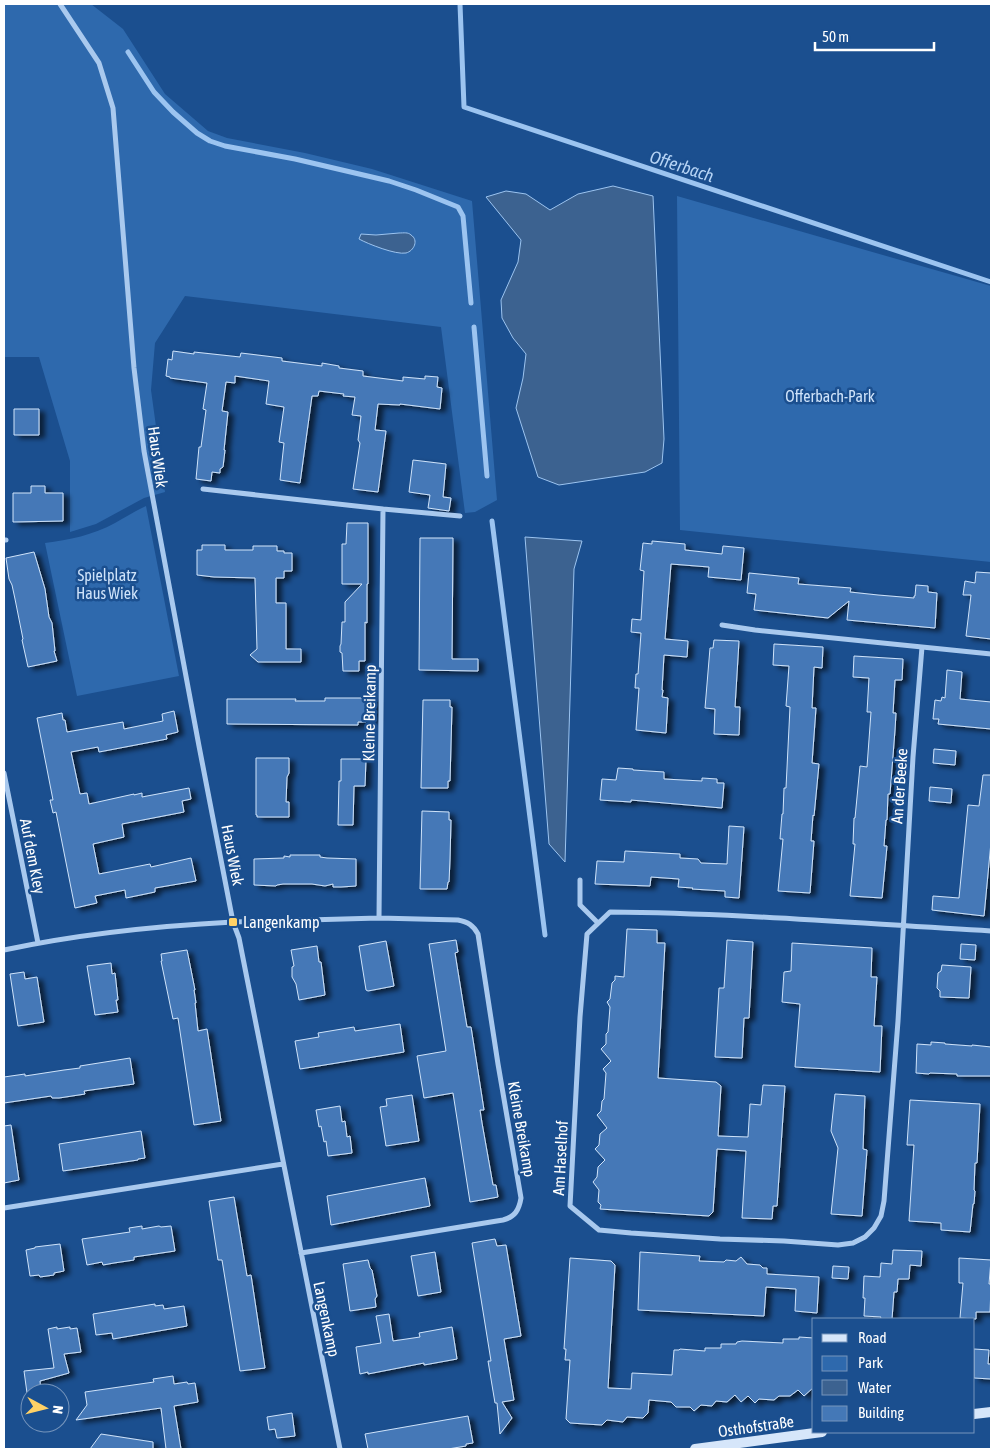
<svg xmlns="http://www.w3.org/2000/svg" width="995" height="1453" font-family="'Asap Condensed',sans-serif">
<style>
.green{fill:#2e69ad}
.water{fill:#3c6290;stroke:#9cc4f0}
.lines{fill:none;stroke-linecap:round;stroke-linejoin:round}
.stream{stroke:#9cc4f0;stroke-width:5}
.building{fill:#4478b7;stroke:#cfe3fa;filter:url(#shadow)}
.street{stroke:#a9c9ee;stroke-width:5}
.secondary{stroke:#d6e6fa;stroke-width:10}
.poi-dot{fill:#ffd166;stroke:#1b4f8f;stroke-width:2}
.labels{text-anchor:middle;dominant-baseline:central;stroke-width:5;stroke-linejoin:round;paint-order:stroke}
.park-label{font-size:16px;fill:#cfe3fa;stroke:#1b4f8f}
.street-label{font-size:16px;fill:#fff;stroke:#1b4f8f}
.poi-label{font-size:16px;fill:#fff;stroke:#1b4f8f;text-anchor:start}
.water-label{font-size:18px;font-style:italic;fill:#b5d3f5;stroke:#1b4f8f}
</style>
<defs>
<filter id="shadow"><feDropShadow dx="5.5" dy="3" stdDeviation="2.5" flood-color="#0009"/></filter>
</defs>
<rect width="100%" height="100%" fill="#1b4f8f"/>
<path class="green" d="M4,4H91L123,29L165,94L208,131L227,138L305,153L372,169L472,201L497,500L475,512L465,513L441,327L185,296L155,343L151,390L165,492L144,498L96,524L70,532V461L39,357H4Z
M677,196L991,286V562L680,530Z
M146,506L179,676L77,696L45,543C69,540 93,535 115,523C126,517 135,511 146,506Z"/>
<path class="water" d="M613,186L653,196L664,439L662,463L645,472L559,485L538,477L516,408L523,378L526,354L513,338L502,318L501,300L518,262L521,240L486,197L506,191L526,194L550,210L578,194Z
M399,233C404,233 408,232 411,235C419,240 414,251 406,253C396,255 368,244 359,239L361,234L376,235Z
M525,537L582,541L574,569L565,862L549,844Z"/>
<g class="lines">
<path class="stream" d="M460,4L464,107L991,282
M128,52L154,92L173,112L197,133L210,141L225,146L295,159L389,181L416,190L458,207L463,216L471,303
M474,327L487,476
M492,521L545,935"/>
</g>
<path class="building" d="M173,351L194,354V352L240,357L241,353L282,358V361L322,366V363L339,366V368L363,371V376L403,381V377L425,379V376L438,377L437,387L442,388L440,409L400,404V405L378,404L375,430L386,431L378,492L353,489L360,443L358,440L361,416L352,415L355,397L343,396L344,394L319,391L318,396H312L300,483L280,480L284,443L279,442L284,407L266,404L269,381L235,376V383L226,382L222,411L228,412L224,450H225L223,467L220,469V473L212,472L211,481L196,479L199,447H201L206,410L203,409L207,383L170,378V377L166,376L168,359L172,360Z
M14,409H39V435H14Z
M413,460L446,464L443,497L451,498L449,511L428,508L430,495L409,492Z
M31,486H45V493H63V521L13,522V493H31Z
M347,523H368V584H367V623L365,622V661H359V671H343L342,653L340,652V646L341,644L342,622H345V602L362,584H342V544H346Z
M420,538H453L452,659H478V671L419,670Z
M652,541L685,544V550L722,554L723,546L744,548L741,580L708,577L709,567L671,564L665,639L688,641L687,657L664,655L662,690H663L662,697L668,698L666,733L636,730L639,688H635L636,674H638L641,633L631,632L632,619L641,620L644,571L640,570L643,543L652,544Z
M202,545H225V550H253V546H277V551H284V553H292V571H284V578H276V603H286V649H301V662H258L250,655L257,649L255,578L214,577L197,575V550H202Z
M34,552L45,589L49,617L52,623L55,651H54L57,661L28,667L22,640L23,639L15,599L12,585L9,579L6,558Z
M976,572L991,573V639L966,636L971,595H963L965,581L975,583Z
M749,573L799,578L798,584L851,588L850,592L878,595L914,598V596H915L916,585L928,586V592L937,593L935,628L847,620L849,601L828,618L754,610L756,594L747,593Z
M714,640L739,641L735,707H740L739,735L714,734L715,709L705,708L710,648H713Z
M774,644L823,647L822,668L814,667L812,708H816L812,763L819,764L814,816L813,815L811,841H814L810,893L778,891L783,839H780L782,814H783L784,788H786L790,707L786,706L789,666L773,665Z
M854,656L903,659L902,680H895L893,713H896L895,730L890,794H888L887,820H886L884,846H887L882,898L850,896L855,844H853L854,818H855L860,766L867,767L871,712H867L869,678L853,677Z
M947,670L962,672L960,699L991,702V729L938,724L939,719H933L935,700L941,701L942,697L945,698Z
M325,698H374V720L366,719V722H358V725L227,724V699H296L295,701H325Z
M423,700H450V707H452L450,781H448V788H421Z
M174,711L178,732L166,735L167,739L99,752L98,747L71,752L80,794L87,793L89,804L134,794V795L142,793V797L189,788L191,799L182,801L184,812L122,824L124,837L93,844L99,874L150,864L151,867L191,858L196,881L155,888V892L126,898L125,890L95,896L97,903L75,908L56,812L53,813L50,800H53L37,718L62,713L63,720H65L67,732L123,722L124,729L163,721L162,714Z
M934,749L956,751L955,765L933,763Z
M256,758H289V773L287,777L286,802H289V817H257V815H256Z
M341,759H366L365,786H354L353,825H338L339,781H341Z
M618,768L633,769V770L664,772V779L702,781V778L717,779V783H724L722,808L631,800V802L600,800L602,779L616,780Z
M983,775H991V842L984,916L932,910L933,896L959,898L968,805L979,806Z
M930,787L952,789L951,803L929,801Z
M422,811L449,812V820H451L450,859L449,882H448L447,889H420Z
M729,826L744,827L739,898L725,897V891L692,889L693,888L678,887L679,879L651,877L650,886L595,884L597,861L624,862L625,851L680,854V858L698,859L701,863L727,864Z
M290,855H320V857L327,858L356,859V886L341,887H333V884L325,886L312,884H283L277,885L276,886L254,885V859L284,858V856L290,857Z
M627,929L657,930V943H665L658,1078L716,1082L721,1086L718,1136L748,1137L750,1104L761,1105L763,1085L785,1086L777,1206H773L772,1219L742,1218L746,1151L717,1149L713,1212L709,1216L600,1209L601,1205L598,1202L599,1190L593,1182L597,1177L598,1167L605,1160L595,1149L599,1145L600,1134L607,1128L597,1115L601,1111L602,1101L604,1099L606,1073L603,1069L611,1061L601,1049L606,1044V1034L608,1032L610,1007L607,1002L610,999L612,983L615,980V976L624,977Z
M456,940L458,952L455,953L463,1003L467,1027H471L484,1110H480L482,1123L493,1185H496L498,1197L470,1202L453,1093L424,1098L417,1056L446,1051L429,944Z
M727,940L753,942L749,1018H744L742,1058L715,1057L719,988H724Z
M386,941L394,986L368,991L366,990L359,946Z
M792,943L872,948L871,977H877L874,1026H882L880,1072L795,1067L800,1004L782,1002L784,972L791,971Z
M961,944L976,945L975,960L960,959Z
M317,946L319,962H321L325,995L299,1000L296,984L292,977V967L294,966L291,950Z
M187,950L195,990H194L196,1003H195L198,1031L207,1029L221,1121L194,1125L178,1018L173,1019L161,961H162L161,954Z
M111,963L112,974L115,973L118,1000H116L118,1012L95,1015L87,966Z
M942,965L971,967L969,998L940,997V991L937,988L938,973L941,971Z
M24,972L25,979L37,977L44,1022L18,1026L10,974Z
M400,1024L404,1052L300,1069L295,1041L319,1037L318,1033L354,1027L355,1031Z
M931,1042L945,1043V1044L972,1046V1045L991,1047V1076H957V1074L930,1073L929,1074L916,1073L917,1044L931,1045Z
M130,1058L134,1084L84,1091L85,1094L59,1098H52L51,1096L4,1103V1077L25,1074V1076L64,1070L80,1068V1066Z
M835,1094L865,1096L863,1149L867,1150L862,1216L831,1214L838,1148L831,1131Z
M412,1095L419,1141L386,1146L380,1107L387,1106L386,1099Z
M910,1100L980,1104L977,1163H975L974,1190L975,1191L974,1204H973L970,1232L941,1230V1223L909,1221L914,1145H907Z
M340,1106L342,1122L345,1121L347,1137L350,1136L352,1153L328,1156L326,1141L324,1142L321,1126L319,1127L316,1110Z
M11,1125L19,1180L4,1183V1126Z
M141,1131L145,1158L138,1159V1160L63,1171L59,1144Z
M425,1178L430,1206L331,1225L327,1196Z
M234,1197L247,1276L251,1275L265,1368L240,1371L222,1260H218L209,1201Z
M142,1226V1229L159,1226L161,1227L171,1226L175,1251L134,1257V1260L114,1263L103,1265L102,1262L87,1265L82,1239L130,1232L129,1228Z
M495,1239L497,1246L506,1245L521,1336L504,1339L514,1400L502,1402L512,1418L500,1434L497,1403H495L488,1361H491L472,1243Z
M60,1244L64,1271L54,1273V1275L40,1277L39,1275L30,1276L26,1250L35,1248V1247Z
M893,1250L922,1251L921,1266L910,1265L909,1279H898L897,1292H894L892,1319H880L881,1317L864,1316L865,1298H863L864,1276L880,1277L881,1263L892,1264Z
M435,1252L441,1292L418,1296L411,1256Z
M640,1252L700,1256L699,1261L724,1262L726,1260L736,1261L741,1257L747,1264L760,1265L763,1268H767V1274L819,1277L817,1313L795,1311L796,1289L766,1287L764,1316L638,1310Z
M570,1258L611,1261L615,1265L608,1388L631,1389L632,1373L672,1375L674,1350H679L680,1349L705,1351V1348H721V1344H736L737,1342L742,1341L783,1343V1339H799V1337L814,1338V1387L804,1396L798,1390L790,1396H779L774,1400L759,1399L755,1403L748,1396L741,1402L735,1395L727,1402L716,1401L712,1406L701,1405L694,1411L690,1407H676L671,1402L649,1400L648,1413L643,1418L627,1417L623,1422L607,1420L602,1425L570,1423L566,1419L570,1360H565L566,1349H564Z
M959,1258L991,1260L989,1284H991V1287L990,1312H976V1319L960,1318L963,1283H959Z
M368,1260L370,1268L372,1270L377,1296L375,1299L376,1307L350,1311L343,1264Z
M833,1266L849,1267L848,1279L832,1278Z
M155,1304V1306L163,1305L164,1309L184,1306L187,1326L113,1339L112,1333L96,1335L93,1314Z
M389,1314L393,1341L420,1337L419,1333L452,1327L457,1359L424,1365V1363L368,1374V1372L360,1374L356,1347L381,1343L376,1316Z
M57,1327V1329L70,1327V1329L77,1328L81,1352L64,1354L69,1373L40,1381L41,1393H27L24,1371L54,1368L48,1329Z
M974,1349L989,1350L988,1364H991V1379L974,1378Z
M173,1376L174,1384L187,1382L188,1384L195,1383L198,1402L174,1406L181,1449H166L161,1408L76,1420L87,1405L85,1392L154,1382L153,1379Z
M292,1413L295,1436L277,1438L275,1429L269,1430L267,1417Z
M468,1416L473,1443L466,1444V1446L448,1449H368L365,1434Z
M101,1434L153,1442V1449H90Z"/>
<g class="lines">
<path class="street" d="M60,4L99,63L113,108L134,368L144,451L199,746L233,922L379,918L458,920C468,922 473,925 478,934L498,1064L521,1198C519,1210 515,1217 503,1220L301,1253
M203,489L383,509L379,918
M383,509L460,516
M4,540H6
M722,625L755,630L991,654
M922,647L913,757L898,1021L884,1201L881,1216L874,1228L865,1237L853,1243L838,1245L784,1241L720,1239L631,1233L599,1230L570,1206L580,1017L587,934L610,912C737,913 864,924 991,931
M4,773L38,943
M580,880V905L598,923
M4,950C79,934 156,926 233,922L239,938L340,1449
M4,1208L283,1164"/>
<path class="secondary" d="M974,1414L991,1412
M695,1449L822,1432"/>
</g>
<rect class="poi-dot" x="228" y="917" width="10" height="10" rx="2.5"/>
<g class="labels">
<g class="park-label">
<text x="830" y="396">Offerbach-Park</text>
<text x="107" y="575">Spielplatz<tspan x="107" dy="18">Haus Wiek</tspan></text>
</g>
<g class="street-label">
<text transform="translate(158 457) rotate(82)">Haus Wiek</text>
<text transform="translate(369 713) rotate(-89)">Kleine Breikamp</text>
<text transform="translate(899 786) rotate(-86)">An der Beeke</text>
<text transform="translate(233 855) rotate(79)">Haus Wiek</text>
<text transform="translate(33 856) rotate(79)">Auf dem Kley</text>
<text transform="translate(522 1129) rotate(80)">Kleine Breikamp</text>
<text transform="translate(560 1158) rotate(-87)">Am Haselhof</text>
<text transform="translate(327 1319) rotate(78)">Langenkamp</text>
<text transform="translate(756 1426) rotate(-8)">Osthofstraße</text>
</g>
<g class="poi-label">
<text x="243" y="922">Langenkamp</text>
</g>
<g class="water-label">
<text transform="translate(682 166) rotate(18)">Offerbach</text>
</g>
</g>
<rect width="995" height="1453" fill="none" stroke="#ffffff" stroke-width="10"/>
<rect x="812" y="1318" width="162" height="115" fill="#1b4f8f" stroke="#7695bc"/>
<rect x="822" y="1334" width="25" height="8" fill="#d6e6fa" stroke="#7695bc"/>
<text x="858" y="1343" font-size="15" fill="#ffffff">Road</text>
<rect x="822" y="1356" width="25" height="15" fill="#2e69ad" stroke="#7695bc"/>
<text x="858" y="1368" font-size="15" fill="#ffffff">Park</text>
<rect x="822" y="1380" width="25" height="15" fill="#3c6290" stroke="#7695bc"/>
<text x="858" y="1393" font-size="15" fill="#ffffff">Water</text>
<rect x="822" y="1406" width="25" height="15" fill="#4478b7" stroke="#7695bc"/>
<text x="858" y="1418" font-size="15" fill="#ffffff">Building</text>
<g transform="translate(45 1408) rotate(97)"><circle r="24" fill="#1b4f8f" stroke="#7695bc"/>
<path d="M0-4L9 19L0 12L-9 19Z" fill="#ffd166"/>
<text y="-8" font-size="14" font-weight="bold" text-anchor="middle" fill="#ffffff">N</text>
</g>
<path d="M815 42v8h119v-8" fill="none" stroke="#ffffff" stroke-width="2.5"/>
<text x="822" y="42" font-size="15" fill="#ffffff" stroke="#1b4f8f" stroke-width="4" paint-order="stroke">50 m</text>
</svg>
